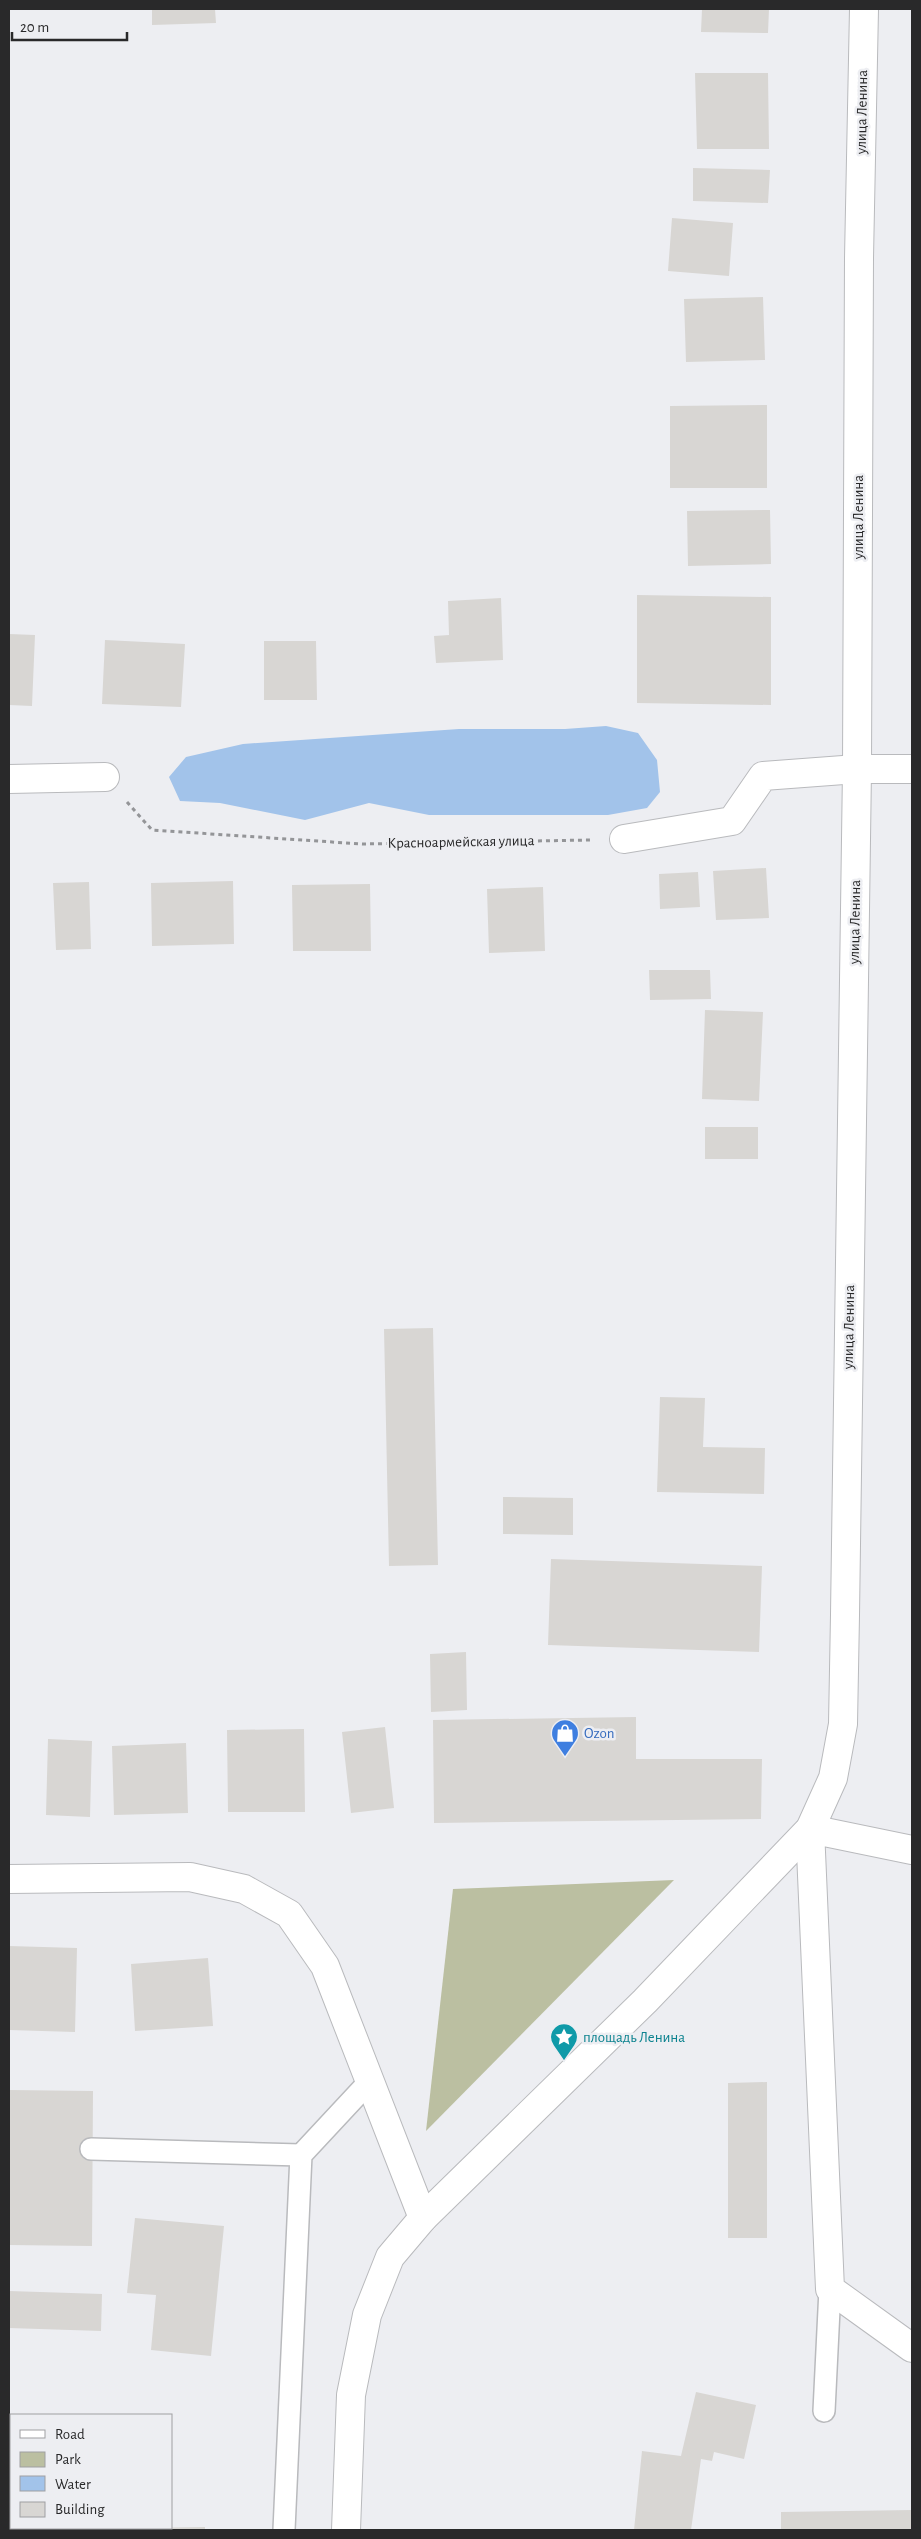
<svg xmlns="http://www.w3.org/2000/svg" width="921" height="2539" font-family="'Alegreya Sans',sans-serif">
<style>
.green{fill:#bbbfa1}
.water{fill:#a2c3ea}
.building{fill:#d8d6d3}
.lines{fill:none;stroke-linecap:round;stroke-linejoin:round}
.service-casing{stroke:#b9babd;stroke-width:24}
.minor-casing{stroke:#b9babd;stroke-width:30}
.primary-casing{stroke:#b9babd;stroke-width:30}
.path{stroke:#949598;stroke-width:3;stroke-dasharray:4 4;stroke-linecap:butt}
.service{stroke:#fff;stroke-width:21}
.minor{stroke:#fff;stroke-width:28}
.primary{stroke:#fff;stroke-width:28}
.labels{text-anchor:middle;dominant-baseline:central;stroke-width:5;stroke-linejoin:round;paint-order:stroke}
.street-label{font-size:15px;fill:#29292a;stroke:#edeef2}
.shop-label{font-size:15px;fill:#366cbe;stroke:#edeef2;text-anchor:start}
.culture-label{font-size:15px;fill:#0d838f;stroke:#edeef2;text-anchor:start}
</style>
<rect width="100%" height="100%" fill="#edeef2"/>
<path class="green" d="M674,1880L426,2131L453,1889Z"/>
<path class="water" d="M606,726L638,733L657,760L660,792L647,808L608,815H429L369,803L305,820L220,803L180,801L169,777L186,757L243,744L459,729H565Z"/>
<path class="building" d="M152,9H215L216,23L152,25Z
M702,9H769L768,33L701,32Z
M695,73H768L769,149H697Z
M693,168L770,170L768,203L693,201Z
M672,218L733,223L729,276L668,271Z
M763,297L765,360L686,362L684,299Z
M767,405V488H670V406Z
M770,510L771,564L688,566L687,511Z
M637,595L771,597V705L637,703Z
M501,598L503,660L436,663L434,636L449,635L448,601Z
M9,634L35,635L32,706L9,705Z
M105,640L185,644L181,707L102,704Z
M264,641H316L317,700H264Z
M766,868L769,918L716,920L713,871Z
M698,872L700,907L660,909L659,874Z
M233,881L234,944L152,946L151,883Z
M89,882L91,949L56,950L53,883Z
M370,884L371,951H293L292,885Z
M543,887L545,951L489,953L487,889Z
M649,970H710L711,999L650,1000Z
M705,1010L763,1012L759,1101L702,1099Z
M705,1127H758V1159H705Z
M433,1328L438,1565L389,1566L384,1329Z
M660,1397L705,1398L703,1447L765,1448L764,1494L657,1492Z
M503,1497L573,1498V1535L503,1534Z
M551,1559L762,1566L759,1652L548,1645Z
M466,1652L467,1710L431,1712L430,1654Z
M636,1717V1759H762L761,1819L434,1823L433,1720Z
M385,1727L394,1808L351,1813L342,1732Z
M304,1729L305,1812H228L227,1730Z
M48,1739L92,1741L90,1817L46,1815Z
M186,1743L188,1813L114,1815L112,1746Z
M9,1946L77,1948L75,2032L9,2030Z
M208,1958L213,2026L135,2031L131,1964Z
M767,2082V2238H728V2083Z
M9,2090L93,2091L92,2246L9,2245Z
M135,2218L224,2226L211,2356L151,2350L156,2295L127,2293Z
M9,2291L102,2294L101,2331L9,2328Z
M696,2392L756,2405L744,2459L714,2452L712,2461L701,2459L691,2530H634L642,2451L681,2456Z
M912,2510V2530H781V2512Z
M205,2527V2530H141L140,2528Z"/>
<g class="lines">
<g class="service-casing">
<path id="service" d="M91,2149L301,2155L369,2082
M824,2411L830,2289
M284,2530L301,2155"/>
</g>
<g class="minor-casing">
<path id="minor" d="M9,779L105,777
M624,839L732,821L763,776L857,769H912
M912,1850L810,1829L830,2289L912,2348
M9,1879L190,1877L244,1889L289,1914L325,1966L423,2218"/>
</g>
<g class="primary-casing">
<path id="primary" d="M346,2530L351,2395L367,2315L390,2257L423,2218L645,2001L810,1829L833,1778L843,1724L845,1615L857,769L859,258L864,9"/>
</g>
<path class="path" d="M127,802L152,830L362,844L591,840"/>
<use href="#service" class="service"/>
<use href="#minor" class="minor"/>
<use href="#primary" class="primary"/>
</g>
<defs>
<g id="shop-pin" transform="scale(1.4375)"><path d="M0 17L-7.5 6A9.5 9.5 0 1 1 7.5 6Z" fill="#3f7fe0" stroke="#edeef2"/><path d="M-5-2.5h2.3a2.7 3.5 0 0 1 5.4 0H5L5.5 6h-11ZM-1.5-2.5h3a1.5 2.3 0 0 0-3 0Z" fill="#fff"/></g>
<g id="sight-pin" transform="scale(1.4375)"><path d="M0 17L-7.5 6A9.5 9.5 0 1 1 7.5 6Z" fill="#0f9aa8" stroke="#edeef2"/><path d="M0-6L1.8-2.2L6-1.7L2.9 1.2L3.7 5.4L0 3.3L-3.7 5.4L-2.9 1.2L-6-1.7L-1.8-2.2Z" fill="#fff"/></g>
</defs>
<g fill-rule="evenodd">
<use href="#shop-pin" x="565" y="1733"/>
<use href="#sight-pin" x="564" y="2037"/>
</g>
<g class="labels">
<g class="street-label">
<text transform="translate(862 112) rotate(-89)">улица Ленина</text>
<text transform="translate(858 517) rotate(-90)">улица Ленина</text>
<text transform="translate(461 842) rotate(-1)">Красноармейская улица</text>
<text transform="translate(855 922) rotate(-89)">улица Ленина</text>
<text transform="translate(849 1327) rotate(-89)">улица Ленина</text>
</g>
<g class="shop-label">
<text x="584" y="1733">Ozon</text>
</g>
<g class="culture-label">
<text x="583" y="2037">площадь Ленина</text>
</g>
</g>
<rect width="921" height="2539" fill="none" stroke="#29292a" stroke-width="20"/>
<rect x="10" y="2414" width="162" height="115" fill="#edeef2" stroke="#9f9fa2"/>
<rect x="20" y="2430" width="25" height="8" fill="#ffffff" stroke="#9f9fa2"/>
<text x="55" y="2439" font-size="15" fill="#29292a">Road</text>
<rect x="20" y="2452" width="25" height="15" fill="#bbbfa1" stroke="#9f9fa2"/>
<text x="55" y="2464" font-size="15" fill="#29292a">Park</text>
<rect x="20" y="2476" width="25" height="15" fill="#a2c3ea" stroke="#9f9fa2"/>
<text x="55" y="2489" font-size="15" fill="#29292a">Water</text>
<rect x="20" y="2502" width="25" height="15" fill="#d8d6d3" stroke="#9f9fa2"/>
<text x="55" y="2514" font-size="15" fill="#29292a">Building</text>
<path d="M12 32v8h115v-8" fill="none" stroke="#29292a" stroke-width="2.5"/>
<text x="20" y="32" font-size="15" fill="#29292a" stroke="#edeef2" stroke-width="4" paint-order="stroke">20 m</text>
</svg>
